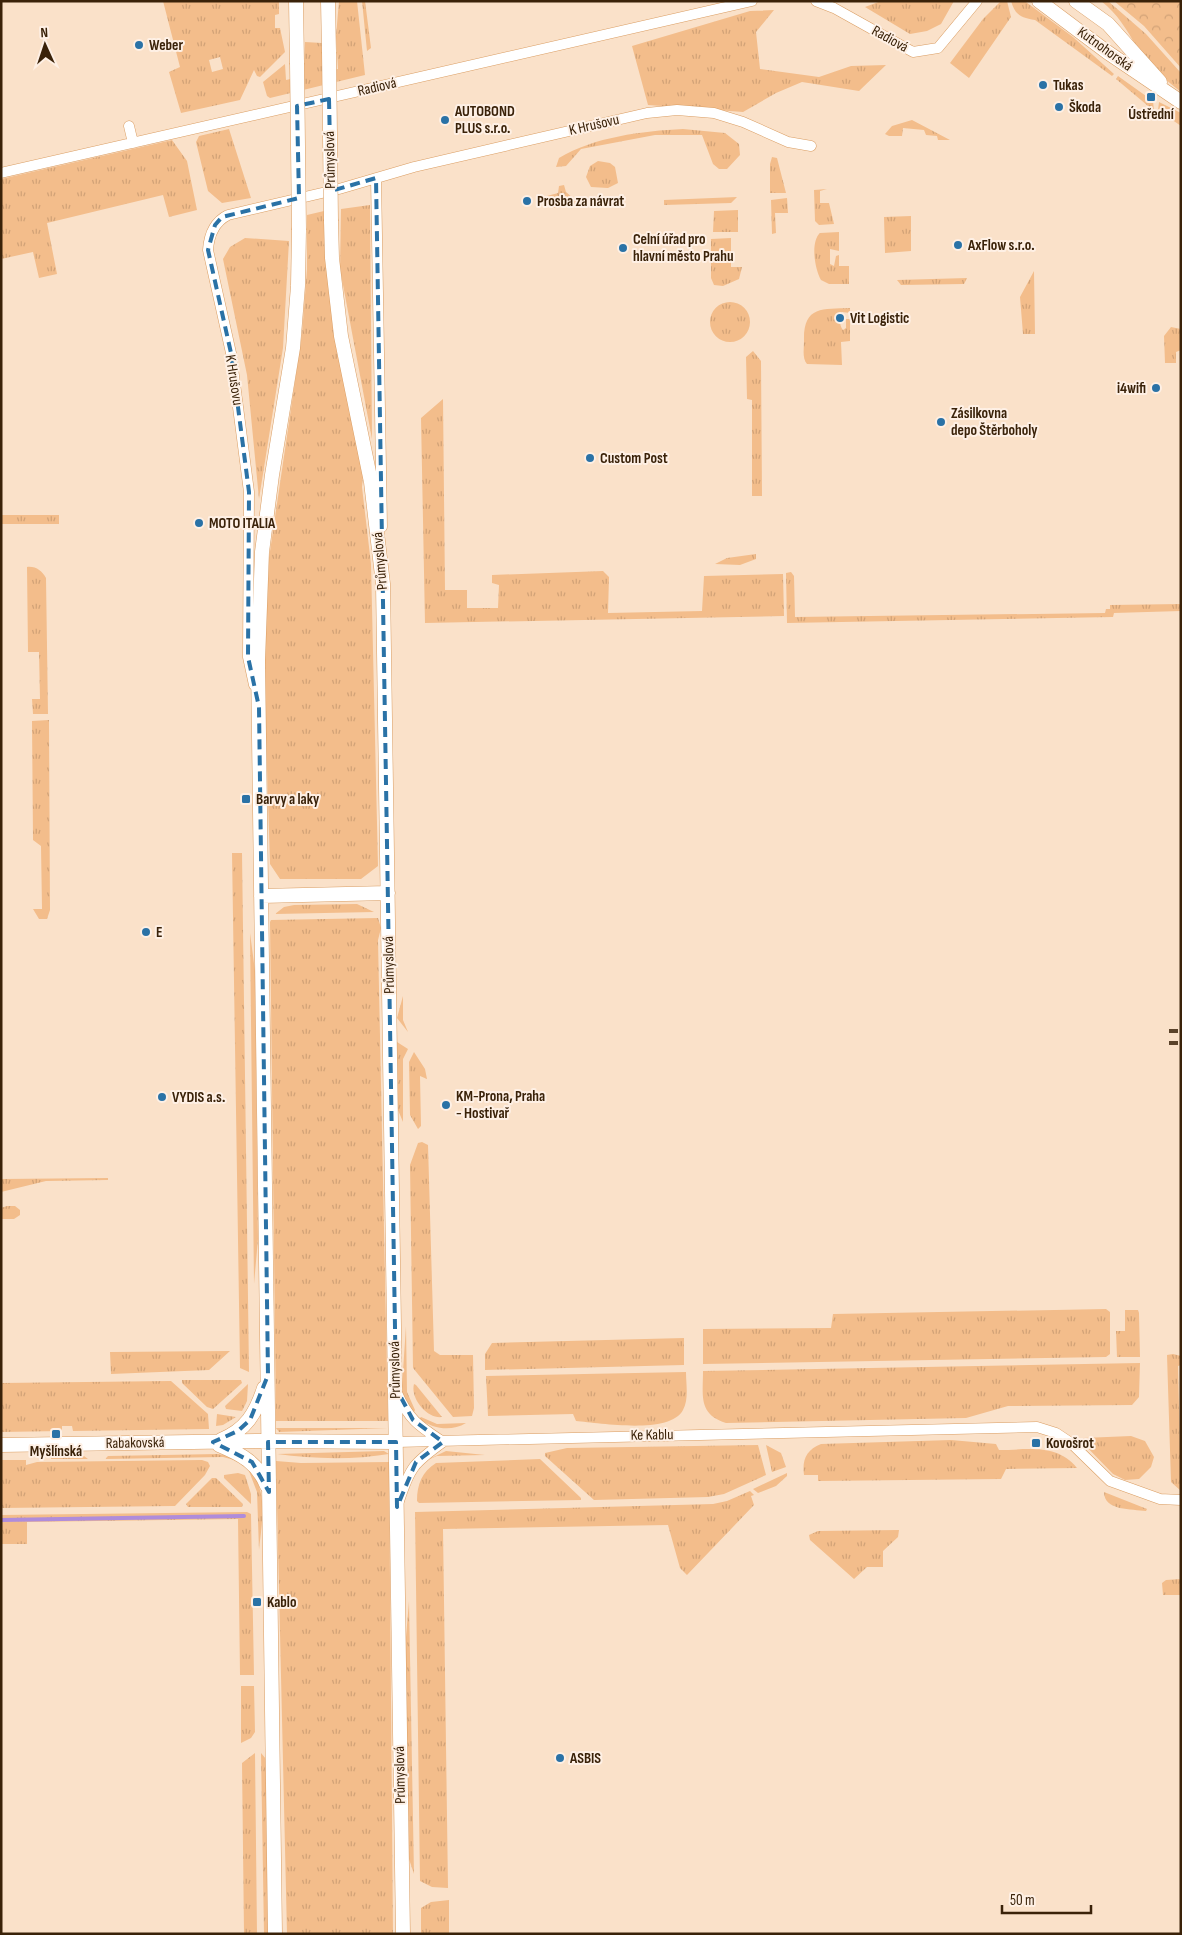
<svg xmlns="http://www.w3.org/2000/svg" width="1182" height="1935" font-family="'Sofia Sans Condensed',sans-serif">
<style>
.grass{fill:url(#grass-tufts);fill-rule:evenodd}
.park{fill:url(#park-crowns)}
.lines{fill:none;stroke-linecap:round;stroke-linejoin:round}
.stream{stroke:#af8cdb;stroke-width:4}
.street-casing{stroke:#da9d62;stroke-width:11}
.secondary-casing{stroke:#da9d62;stroke-width:15}
.street{stroke:#fff;stroke-width:10}
.secondary{stroke:#fff;stroke-width:14}
.rail{stroke:#5a4229;stroke-width:4;stroke-dasharray:9 9;stroke-linecap:butt}
.secondary-bridge-casing{stroke:#da9d62;stroke-width:15;stroke-linecap:butt}
.secondary-bridge{stroke:#fff;stroke-width:14}
.marked{fill:none;stroke:#2a72a6;stroke-width:4;stroke-dasharray:10 6;stroke-linejoin:round}
.poi-dot{fill:#2a72a6;stroke:#fef0e5;stroke-width:2}
.labels{text-anchor:middle;dominant-baseline:central;stroke-width:4;stroke-linejoin:round;paint-order:stroke}
.street-label{font-size:15px;fill:#3a2209;stroke:#fef0e5}
.poi-label{font-size:15px;font-weight:bold;fill:#3a2209;stroke:#fef0e5;text-anchor:start}
</style>
<defs>
<pattern id="grass-tufts" width="24" height="20" patternUnits="userSpaceOnUse" patternTransform="scale(1.25)"><rect width="24" height="20" fill="#f3bd8b"/><path d="M3 7l-1-3M5 7V3M7 7l1-3M15 17l-1-3M17 17v-4M19 17l1-3" fill="none" stroke="#d1a277"/></pattern>
<pattern id="park-crowns" width="20" height="18" patternUnits="userSpaceOnUse" patternTransform="scale(1.25)"><rect width="20" height="18" fill="#f3bd8b"/><path d="M2 6a3 3 0 1 1 6 0M12 15a3 3 0 1 1 6 0" fill="none" stroke="#d1a277"/></pattern>
</defs>
<rect width="100%" height="100%" fill="#fae1c9"/>
<path class="grass" d="M163,1H279V14L275,15V28H280L285,52L260,77L257,76L254,70L240,100L181,113L169,72L180,67ZM220,57L223,69L212,72L209,60Z
M339,1H357L365,75L270,98L267,96L263,82L285,64L286,80L304,76L305,42L322,43L323,72L338,69L336,36Z
M362,1H365L371,48L367,51Z
M881,1H954L941,24L927,31L910,34L865,7Z
M1001,1H1007L1011,17L969,78L950,63L983,19Z
M1011,1L1026,2L1073,37L1114,74L1112,76L1035,20C1021,18 1015,15 1011,1Z
M1101,1H1108L1146,34L1181,73V92C1164,79 1149,65 1137,47C1126,29 1118,14 1101,1Z
M774,10L756,32L760,69L819,77L851,66L886,65L859,91L802,82L776,93L743,112L648,105L632,46L750,11Z
M1118,76L1153,101L1154,111L1116,79Z
M1159,102L1181,113V126L1158,110Z
M912,120L950,140H938L937,136L926,135L924,130L903,128L902,136H889L885,134L892,126Z
M229,129L251,198L222,203L208,191L196,142L199,136Z
M683,129L725,133L739,144L740,155L727,169H719L713,164L702,135H655L581,149L566,166L556,167L559,158C594,137 642,131 683,129Z
M172,140L187,161L197,210L169,217L163,195L47,223L57,274L39,278L33,252L1,259V179Z
M772,157L777,158L786,193H770V164Z
M598,161L610,163L615,167L618,183L608,188L591,187L586,177L590,166Z
M564,185L566,192L582,206L552,208L548,203L547,196L558,193L559,186Z
M827,189L820,191V203H829L834,224L819,225L815,221L814,190Z
M737,197L731,203L664,205V200Z
M787,198L788,213H775L776,233L772,234L771,200Z
M370,205L372,439L340,269L341,209Z
M738,210V232H713L714,211Z
M324,211L333,329L363,476L362,487L371,564L378,866L361,879H280L270,864L264,673L269,558L302,334L307,269V215Z
M911,216V251L885,253L884,217Z
M839,232V251L830,249V264L834,266L836,256L839,255V266H849V284H829L821,280C815,270 810,242 820,233Z
M245,238L289,241L283,348L259,499L247,375L223,259L230,247Z
M731,238V267H742L739,279L723,286L714,285L711,278V239Z
M1034,271L1035,334H1023L1020,297Z
M967,278L964,284L901,285L897,280Z
M710 322a20 20 0 1 1 40 0a20 20 0 1 1-40 0Z
M850,308V313L842,312C839,315 839,326 843,330L846,328V319H850V341L841,342L842,365L807,364C802,358 804,349 804,341C803,306 822,309 850,308Z
M1171,327L1181,329V350L1176,352V363H1165L1164,336Z
M753,351L761,361L762,496H752V400L747,399L746,357Z
M443,399L445,590H467V608H498L499,585L492,583V575L603,571L609,577L608,613L702,611L704,576L783,574L784,616L425,623L421,418Z
M1,515H59V524H1Z
M756,554V559L740,565L715,564L727,558Z
M27,567C36,566 42,571 46,578L48,714H33L32,699H40L39,652H28Z
M791,572L794,576L795,617L1105,613L1106,609H1110V605L1181,604V611L1114,613L1113,617L787,623L786,573Z
M49,720L50,910L47,919H39L33,909H42L41,846L33,840L32,721Z
M232,853H242L249,1372L240,1368Z
M357,904L374,912L275,914L284,907L294,905Z
M378,918L381,928L378,940L388,1421H276L270,922L271,920Z
M250,933L255,971L258,1239L254,1284Z
M403,996V1020L408,1032L397,1018Z
M397,1042L408,1049L403,1059V1122L398,1110Z
M414,1052L425,1069L427,1079L420,1076L421,1126L418,1129L410,1115L409,1062Z
M422,1142L428,1145L434,1351L440,1355H473L474,1408L472,1416L453,1417L413,1368L410,1165L418,1143Z
M108,1178V1180L46,1181L1,1192V1179Z
M7,1206H15L20,1210V1215L14,1219H1V1208Z
M1106,1309L1110,1312V1354L1106,1357L703,1364V1329L831,1328L833,1314Z
M1125,1310H1138L1139,1313L1140,1357H1117L1116,1331H1125Z
M406,1326L407,1392L415,1410L413,1414L403,1394L402,1386Z
M684,1338V1365L485,1370V1354L492,1343Z
M230,1351L209,1370L111,1374L110,1352Z
M1173,1354L1181,1356V1365L1178,1366L1181,1491L1171,1482L1167,1355Z
M1140,1363L1139,1397L1132,1405L1008,1406L966,1418L726,1423C698,1414 703,1396 703,1371Z
M686,1372C686,1384 689,1399 683,1410C670,1435 600,1423 576,1421L573,1414L488,1416L486,1376Z
M182,1380H241L242,1383L213,1409L207,1407L182,1383Z
M171,1381L208,1414L209,1429L73,1431L72,1426H62V1431L1,1432V1383Z
M248,1384L247,1401L242,1411L226,1409L225,1406Z
M414,1384L416,1385L442,1417C427,1419 410,1398 414,1384Z
M217,1414L236,1417L223,1425L216,1426Z
M421,1417L437,1424L466,1423C451,1432 434,1429 419,1419Z
M276,1428H388L279,1432Z
M1131,1436L1145,1441L1154,1457L1151,1467L1139,1479L1125,1480L1113,1474L1080,1440L1083,1438Z
M951,1440L996,1444L999,1450C1027,1450 1057,1443 1077,1468L1006,1469L1001,1479L818,1481V1475H804C802,1460 806,1450 821,1444Z
M758,1445L766,1475L724,1494L708,1497L594,1500L545,1456V1453L567,1448Z
M766,1445L781,1453L786,1467L772,1472Z
M384,1451L389,1454C353,1460 313,1459 277,1454Z
M446,1451L485,1455L437,1456L423,1462Z
M218,1454L224,1455L238,1461L223,1457L105,1459L108,1456Z
M51,1456H84L88,1459H51Z
M540,1459L581,1498V1500L419,1503L417,1501C417,1484 422,1472 436,1463Z
M1,1460H26V1465L37,1462L202,1460L208,1462L210,1466L205,1475L175,1506L1,1508Z
M276,1461L301,1463L389,1462L393,1934H287Z
M251,1469C268,1497 262,1520 259,1550L257,1492L249,1471Z
M238,1473L245,1475L251,1494V1504L224,1478V1475Z
M787,1473V1476L776,1486L758,1493L753,1489Z
M212,1478H216L243,1504L242,1507H188L186,1504Z
M750,1491L754,1495L751,1496L754,1505L687,1575L680,1568L668,1525L443,1529L448,1888L432,1887L420,1881L415,1512L713,1504L727,1501Z
M1104,1492L1147,1509L1146,1511C1132,1509 1104,1511 1104,1492Z
M247,1512L251,1514L254,1675H240L238,1519L27,1522V1544H1V1515Z
M899,1530L898,1537L883,1551V1567H867L854,1579L810,1540L809,1535L818,1531Z
M1181,1579V1595H1163L1162,1583L1166,1580Z
M409,1601L414,1874L409,1859L405,1649Z
M241,1686H254L255,1732L251,1738L241,1743Z
M255,1753L257,1934H244L242,1763Z
M261,1753L266,1759L269,1934H264Z
M449,1900V1934H421V1908L431,1902Z"/>
<path class="park" d="M1114,1H1181V68L1144,26Z"/>
<g class="lines">
<path class="stream" d="M1,1520L244,1516"/>
<g class="street-casing">
<path id="street" d="M816,1L834,8L913,52L938,48L977,1
M129,126L133,143
M1,173L752,1
M376,178L382,527
M254,685L248,657L249,492L231,353L208,250C209,235 214,222 228,215L339,189L414,167L647,113L677,110L714,113L743,122L788,142L811,146
M397,1393C409,1420 419,1426 443,1442
M396,1442L1037,1427L1056,1433L1071,1443L1110,1481L1160,1499L1181,1500
M399,1501C410,1467 414,1463 443,1442"/>
</g>
<g class="secondary-casing">
<path id="secondary" d="M296,1L297,63
M328,1L329,52
M1039,1L1107,52L1181,102
M1076,1L1108,24L1160,82
M331,221L332,258L341,336L371,482L383,584L403,1934
M261,896L388,893
M221,1440C246,1430 256,1413 264,1388
M1,1445L256,1441L396,1442
M219,1445C241,1454 258,1463 267,1486
M275,1934L258,661L262,552L272,475L293,348L298,286L299,230"/>
</g>
<use href="#street" class="street"/>
<use href="#secondary" class="secondary"/>
<path class="rail" d="M1169,1031H1181
M1169,1043H1181"/>
<g class="secondary-bridge-casing">
<path id="secondary-bridge" d="M329,52L331,221
M297,63L299,230"/>
</g>
<use href="#secondary-bridge" class="secondary-bridge"/>
</g>
<path class="marked" d="M329,99L331,191L376,178L396,1388L413,1420L443,1442L416,1462L397,1507L396,1442H268L269,1492L252,1462L213,1442L238,1431L250,1420L268,1375L259,707L248,657L249,492L231,353L208,250L215,225L222,217L299,198L297,106Z"/>
<g class="poi-dot">
<circle cx="139" cy="45" r="5"/>
<circle cx="1043" cy="85" r="5"/>
<rect x="1146" y="92" width="10" height="10" rx="2.5"/>
<circle cx="1059" cy="107" r="5"/>
<circle cx="445" cy="120" r="5"/>
<circle cx="527" cy="201" r="5"/>
<circle cx="958" cy="245" r="5"/>
<circle cx="623" cy="248" r="5"/>
<circle cx="840" cy="318" r="5"/>
<circle cx="1156" cy="388" r="5"/>
<circle cx="941" cy="422" r="5"/>
<circle cx="590" cy="458" r="5"/>
<circle cx="199" cy="523" r="5"/>
<rect x="241" y="794" width="10" height="10" rx="2.5"/>
<circle cx="146" cy="932" r="5"/>
<circle cx="162" cy="1097" r="5"/>
<circle cx="446" cy="1105" r="5"/>
<rect x="51" y="1429" width="10" height="10" rx="2.5"/>
<rect x="1031" y="1438" width="10" height="10" rx="2.5"/>
<rect x="252" y="1597" width="10" height="10" rx="2.5"/>
<circle cx="560" cy="1758" r="5"/>
</g>
<g class="labels">
<g class="street-label">
<text transform="translate(890 39) rotate(29)">Radiová</text>
<text transform="translate(1105 49) rotate(36)">Kutnohorská</text>
<text transform="translate(377 87) rotate(-13)">Radiová</text>
<text transform="translate(594 125) rotate(-13)">K Hrušovu</text>
<text transform="translate(330 160) rotate(-91)">Průmyslová</text>
<text transform="translate(234 380) rotate(81)">K Hrušovu</text>
<text transform="translate(380 561) rotate(-95)">Průmyslová</text>
<text transform="translate(389 965) rotate(-91)">Průmyslová</text>
<text transform="translate(395 1370) rotate(-91)">Průmyslová</text>
<text transform="translate(652 1435) rotate(-1)">Ke Kablu</text>
<text transform="translate(135 1443) rotate(-1)">Rabakovská</text>
<text transform="translate(400 1775) rotate(-91)">Průmyslová</text>
</g>
<g class="poi-label">
<text x="149" y="45">Weber</text>
<text x="1053" y="85">Tukas</text>
<text x="1069" y="107">Škoda</text>
<text x="455" y="111">AUTOBOND<tspan x="455" dy="17">PLUS s.r.o.</tspan></text>
<text x="1151" y="114" text-anchor="middle">Ústřední</text>
<text x="537" y="201">Prosba za návrat</text>
<text x="633" y="239">Celní úřad pro<tspan x="633" dy="17">hlavní město Prahu</tspan></text>
<text x="968" y="245">AxFlow s.r.o.</text>
<text x="850" y="318">Vit Logistic</text>
<text x="1146" y="388" text-anchor="end">i4wifi</text>
<text x="951" y="413">Zásilkovna<tspan x="951" dy="17">depo Štěrboholy</tspan></text>
<text x="600" y="458">Custom Post</text>
<text x="209" y="523">MOTO ITALIA</text>
<text x="256" y="799">Barvy a laky</text>
<text x="156" y="932">E</text>
<text x="456" y="1096">KM-Prona, Praha<tspan x="456" dy="17">- Hostivař</tspan></text>
<text x="172" y="1097">VYDIS a.s.</text>
<text x="1046" y="1443">Kovošrot</text>
<text x="56" y="1451" text-anchor="middle">Myšlínská</text>
<text x="267" y="1602">Kablo</text>
<text x="570" y="1758">ASBIS</text>
</g>
</g>
<rect width="1182" height="1935" fill="none" stroke="#3a2209" stroke-width="5"/>
<g transform="translate(45 45) rotate(357)" stroke="#fef0e5" stroke-width="4" paint-order="stroke">
<path d="M0-4L9 19L0 12L-9 19Z" fill="#3a2209"/>
<text y="-8" font-size="14" font-weight="bold" text-anchor="middle" fill="#3a2209">N</text>
</g>
<path d="M1002 1905v8h89v-8" fill="none" stroke="#3a2209" stroke-width="2.5"/>
<text x="1010" y="1905" font-size="15" fill="#3a2209" stroke="#fef0e5" stroke-width="4" paint-order="stroke">50 m</text>
</svg>
